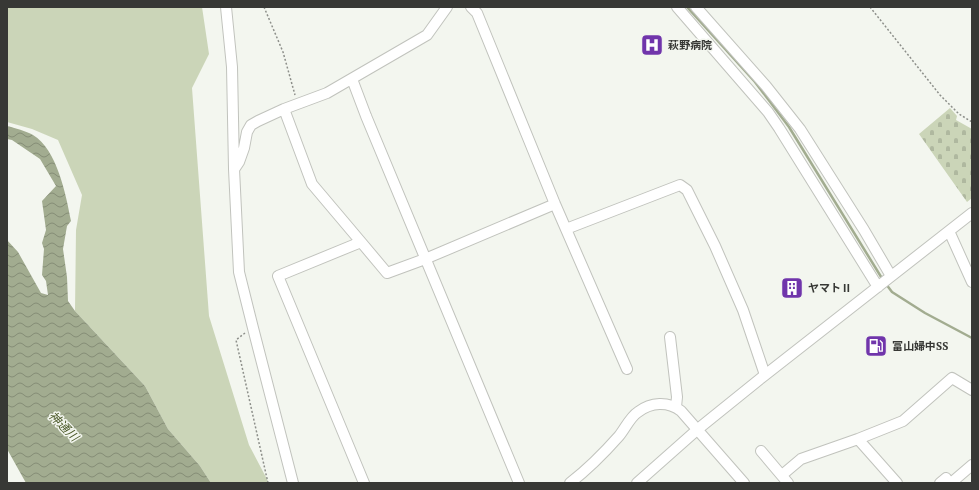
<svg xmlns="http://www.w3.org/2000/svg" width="979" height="490" font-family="'PT Serif','Noto Sans JP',serif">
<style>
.grass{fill:#cbd5b8}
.cemetery{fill:url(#cemetery-stones)}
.water{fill:url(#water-waves)}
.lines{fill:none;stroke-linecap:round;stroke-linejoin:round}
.stream{stroke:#a2ac90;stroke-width:2.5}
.minor-casing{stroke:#c1c3bd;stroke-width:12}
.path{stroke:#8d8f8a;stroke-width:1.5;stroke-dasharray:2 2;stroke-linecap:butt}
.minor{stroke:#fff;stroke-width:10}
.labels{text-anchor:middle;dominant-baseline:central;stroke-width:3;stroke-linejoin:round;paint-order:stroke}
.poi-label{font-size:11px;font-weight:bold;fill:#373835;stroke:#f3f6ef;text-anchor:start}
.water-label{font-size:12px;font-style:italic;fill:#4d5b2c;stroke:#f3f6ef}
</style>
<defs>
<pattern id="cemetery-stones" width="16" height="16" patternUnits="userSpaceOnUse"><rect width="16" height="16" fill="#cbd5b8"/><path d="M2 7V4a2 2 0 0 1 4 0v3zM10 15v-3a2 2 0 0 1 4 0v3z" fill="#afb89f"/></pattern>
<pattern id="water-waves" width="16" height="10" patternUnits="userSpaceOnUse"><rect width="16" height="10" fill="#a2ac90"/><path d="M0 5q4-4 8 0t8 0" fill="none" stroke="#858d76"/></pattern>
</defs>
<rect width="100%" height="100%" fill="#f3f6ef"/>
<path class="grass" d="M7,7H202L209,54L192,88L209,316L249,445L269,483H211L200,466L168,429L145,386L75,311L76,230L82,195L58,140L32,129L7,122Z"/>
<path class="cemetery" d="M950,108L957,116L956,120L972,129V198L967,202L919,134Z"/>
<path class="water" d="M7,126C15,128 26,131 33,135C57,149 66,195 71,221L67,226L63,249L67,277L68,301L75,311L145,386L168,429L200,466L211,483H26L7,449V240L18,252L41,293L48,295L46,281L42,275L44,249L42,243L46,230L42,201L56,186L40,159L12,140L7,139Z"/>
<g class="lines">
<path class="stream" d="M687,7L755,82L789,127L883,280
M886,284L892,292L925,313L972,338"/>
<g class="minor-casing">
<path id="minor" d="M226,7L232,67L234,169L239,272L253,328L293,483
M471,7L477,13L555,204L627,369
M677,7L768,112L779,128L878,287
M696,7L766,86L800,129L864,230L891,276
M352,79L366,116L519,483
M284,109L312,184L361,242
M235,168L239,162L244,148L247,132L251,125L258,121L284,109L327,93L427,35L447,7
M566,229L680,185L687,190L715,246L743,310L765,375
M949,231L972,282
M670,337L677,397L676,407
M858,439L897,483
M761,451L788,483
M782,475L801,459L858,439L903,421L952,378L972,390
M364,483L278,276L361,242L387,273L425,259L555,204
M570,483C588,469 604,453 619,436C625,429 630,417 638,412C651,402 668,401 681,411L744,483
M637,483L698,429L765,375L972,213
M940,483L946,478L950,483
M951,483L972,465"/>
</g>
<path class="path" d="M264,7L283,52L295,95
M870,7L940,95L959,114L972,122
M245,333L236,340L268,483"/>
<use href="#minor" class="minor"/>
</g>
<defs>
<g id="hospital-square" transform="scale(1.15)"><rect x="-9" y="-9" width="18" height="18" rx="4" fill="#7035ab" stroke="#f3f6ef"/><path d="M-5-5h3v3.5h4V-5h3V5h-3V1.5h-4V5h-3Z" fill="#fff"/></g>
<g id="building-square" transform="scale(1.15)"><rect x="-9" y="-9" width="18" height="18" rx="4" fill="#7035ab" stroke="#f3f6ef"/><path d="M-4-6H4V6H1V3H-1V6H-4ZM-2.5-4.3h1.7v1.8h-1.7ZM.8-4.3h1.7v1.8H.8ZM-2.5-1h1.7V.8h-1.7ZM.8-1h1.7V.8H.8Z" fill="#fff"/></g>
<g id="fuel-square" transform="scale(1.15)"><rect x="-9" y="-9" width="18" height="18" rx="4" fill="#7035ab" stroke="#f3f6ef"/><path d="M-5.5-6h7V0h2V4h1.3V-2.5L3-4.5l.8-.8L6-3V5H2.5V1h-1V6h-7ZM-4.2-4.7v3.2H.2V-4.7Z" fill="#fff"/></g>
</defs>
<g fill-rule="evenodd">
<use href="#hospital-square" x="652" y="45"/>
<use href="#building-square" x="792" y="288"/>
<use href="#fuel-square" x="876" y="346"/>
</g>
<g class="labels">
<g class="poi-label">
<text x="668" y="45">萩野病院</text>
<text x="808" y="288">ヤマトⅡ</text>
<text x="892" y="346">富山婦中SS</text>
</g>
<g class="water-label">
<text transform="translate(64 426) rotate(45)">神通川</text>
</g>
</g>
<rect width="979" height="490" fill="none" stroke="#373835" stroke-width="16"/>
</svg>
